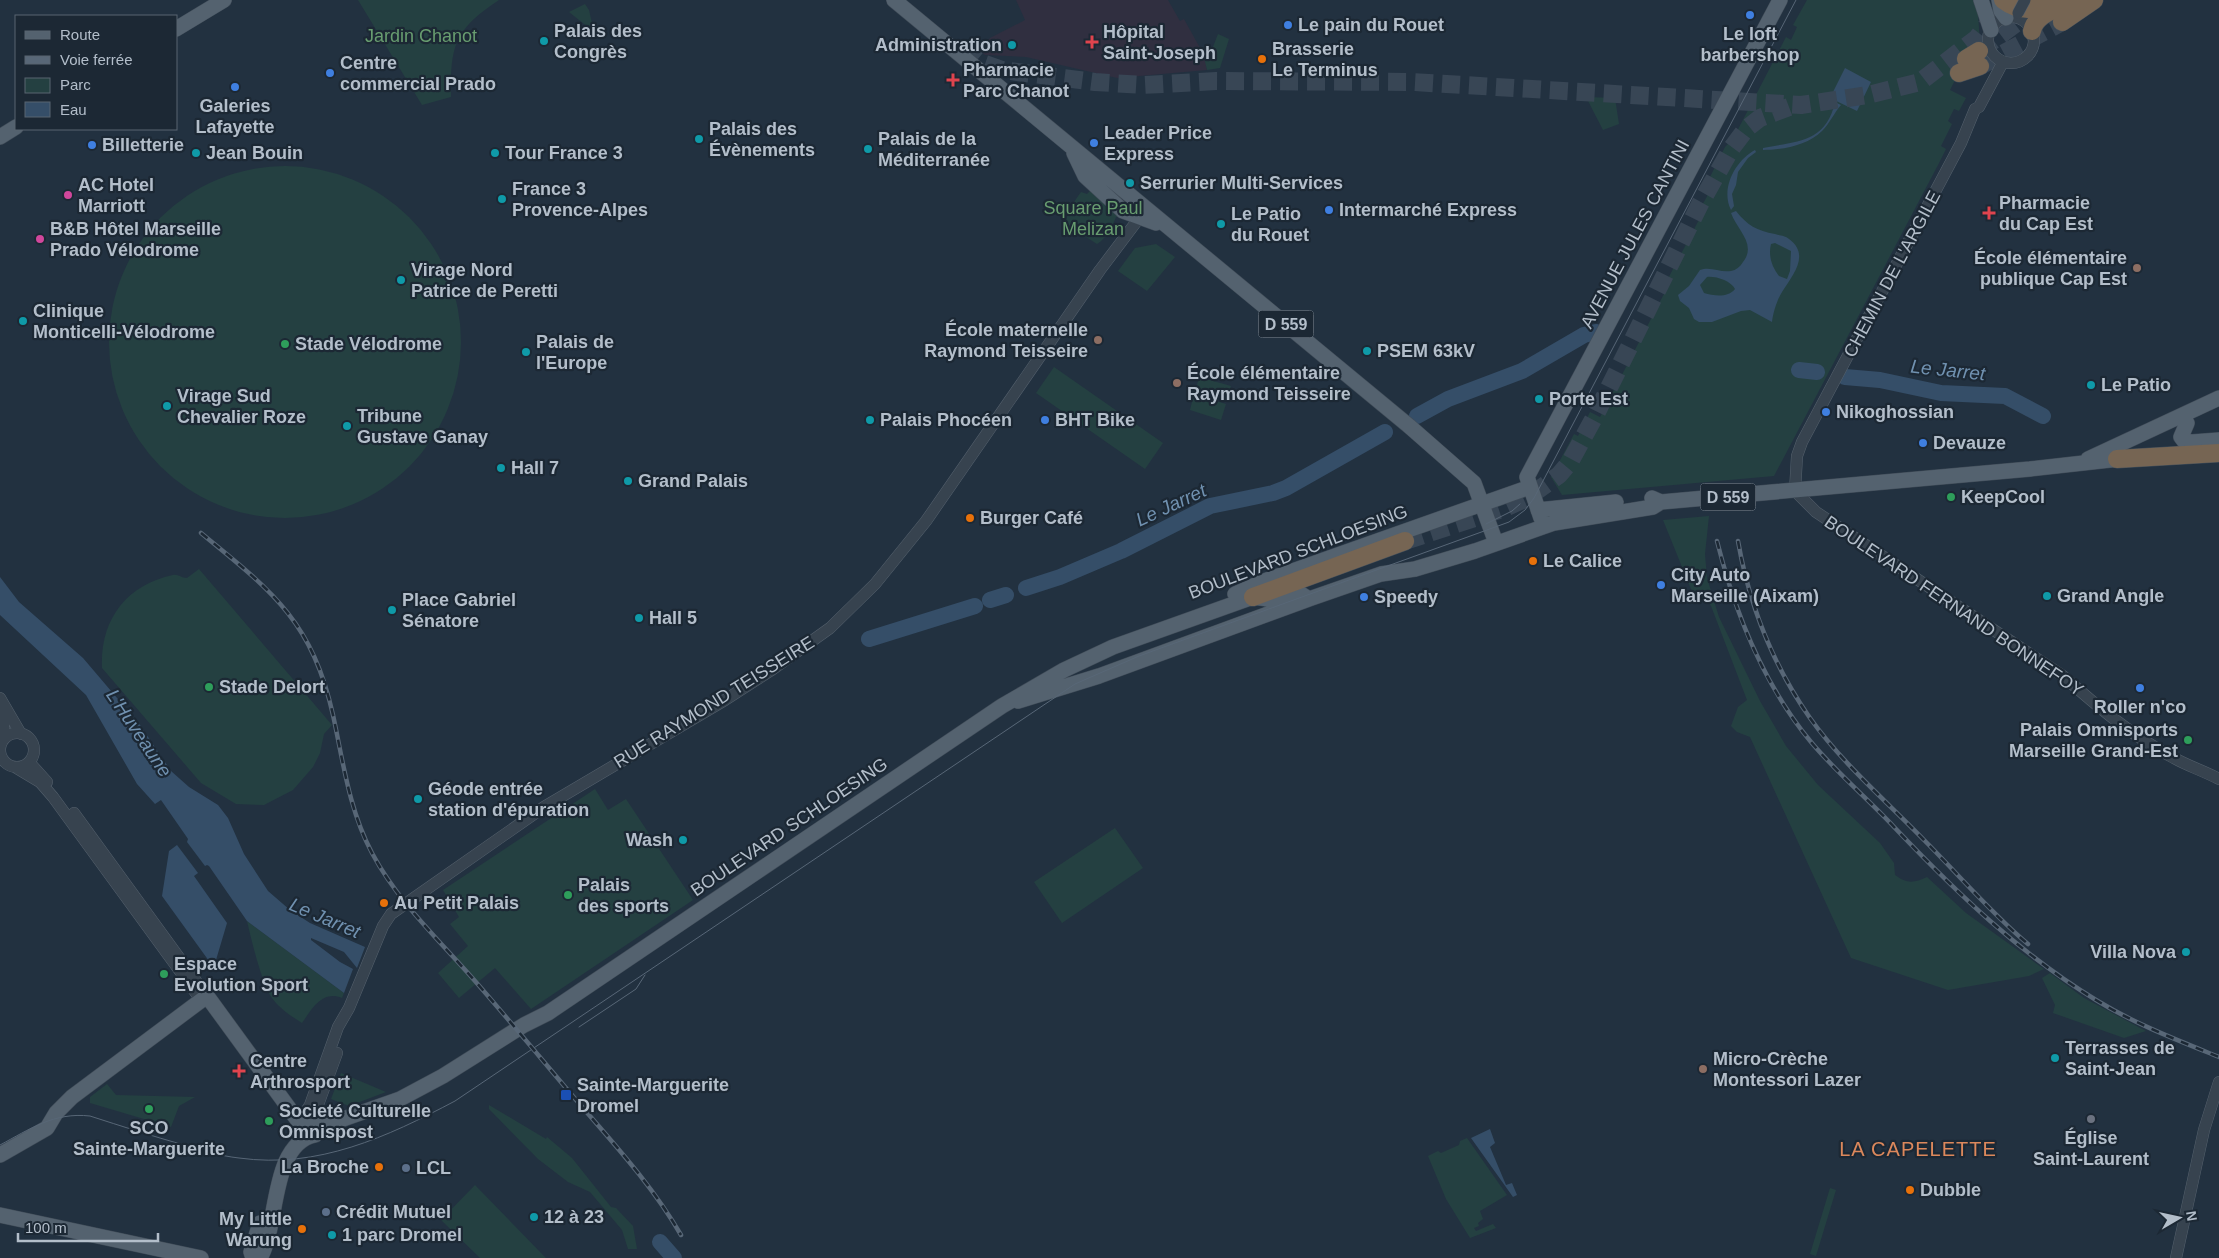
<svg xmlns="http://www.w3.org/2000/svg" width="2219" height="1258" font-family="Helvetica,sans-serif">
<style>
.medical{fill:#302f40}
.green{fill:#244041}
.water{fill:#354e68;fill-rule:evenodd}
.lines{fill:none;stroke-linecap:round;stroke-linejoin:round}
.river{stroke:#354e68;stroke-width:16}
.highway-tunnel{stroke:#384655;stroke-width:18;stroke-dasharray:18 9;stroke-linecap:butt}
.minor-casing{stroke:#55616d;stroke-width:12}
.major-casing{stroke:#404c58;stroke-width:16}
.highway-casing{stroke:#424e5a;stroke-width:19}
.minor{stroke:#37434f;stroke-width:11}
.major{stroke:#54626f;stroke-width:15}
.highway{stroke:#766553;stroke-width:18}
.tram{stroke:#586777;stroke-width:1}
.rail-casing{stroke:#586777;stroke-width:4.5}
.rail{stroke:#1c2834;stroke-width:2.5;stroke-dasharray:8;stroke-linecap:butt}
.minor-bridge-casing{stroke:#55616d;stroke-width:12;stroke-linecap:butt}
.minor-bridge{stroke:#37434f;stroke-width:11}
.shop-dot{fill:#3f7fe0;stroke:#1c2834;stroke-width:2}
.culture-dot{fill:#0f9aa8;stroke:#1c2834;stroke-width:2}
.health-dot{fill:#e0444e;stroke:#1c2834;stroke-width:2}
.food-dot{fill:#e8710a;stroke:#1c2834;stroke-width:2}
.hotel-dot{fill:#d1479c;stroke:#1c2834;stroke-width:2}
.education-dot{fill:#8d6e63;stroke:#1c2834;stroke-width:2}
.leisure-dot{fill:#2e9e5b;stroke:#1c2834;stroke-width:2}
.transit-dot{fill:#1a4fb4;stroke:#1c2834;stroke-width:2}
.worship-dot{fill:#6b7280;stroke:#1c2834;stroke-width:2}
.service-dot{fill:#5c6f8a;stroke:#1c2834;stroke-width:2}
.labels{text-anchor:middle;dominant-baseline:central;stroke-width:4.5;stroke-linejoin:round;paint-order:stroke}
.shield{fill:#1c2834;stroke:#86919d;stroke-width:1}
.shield-label{font-size:16px;font-weight:bold;fill:#b3beca}
.poi-label{font-size:18px;font-weight:bold;fill:#b3beca;stroke:#1c2834;text-anchor:start}
.park-label{font-size:18px;fill:#689d70;stroke:#1c2834}
.street-label{font-size:18px;fill:#b3beca;stroke:#1c2834}
.water-label{font-size:19px;font-style:italic;fill:#7091b0;stroke:#1c2834}
.quarter-label{font-size:20px;letter-spacing:1px;fill:#dc885c;stroke:#1c2834}
</style>
<rect width="100%" height="100%" fill="#223140"/>
<path class="medical" d="M1016,0H1168L1180,21L1184,19L1205,57L1207,70L1117,78L1026,57L985,55L980,50L990,38L1025,20Z"/>
<path class="green" d="M358,0H499C455,29 450,45 451,97L422,105Z
M1807,0H1977L1980,43L1966,58L1950,90L1966,98L1959,111L1954,109L1948,121L1952,124L1941,146L1946,149L1938,165L1774,476L1562,495L1551,477L1574,434L1578,436L1590,412L1600,417L1665,292L1662,290L1702,214L1699,211L1711,189L1706,185L1725,147L1733,139L1786,37L1791,40L1797,27L1793,25Z
M585,4L589,10L594,32L569,12Z
M1218,34L1229,39L1220,68L1207,70L1203,53L1213,47Z
M1586,97L1615,98L1619,124L1603,130Z
M109 342a176 176 0 1 1 352 0a176 176 0 1 1-352 0Z
M1091,190L1118,217H1116C1113,225 1106,239 1097,244L1069,226L1066,221L1069,209L1081,192L1087,194Z
M1156,244L1175,257L1147,291L1118,271L1135,248Z
M1054,367L1163,443L1145,469L1036,393Z
M1199,377L1231,386L1226,402L1195,393Z
M1194,394L1226,404L1221,420L1190,410Z
M1709,516L1705,554L1707,578L1719,617L1760,701L1786,746L1818,785L1880,843L1894,863L1895,875C1907,884 1914,883 1927,877L1966,913L2044,969L2029,976L1948,990L1851,958L1750,737L1737,732L1731,726L1738,707L1747,700L1711,606L1708,602L1695,599L1663,520Z
M199,569L332,725L324,734L320,753L313,767L293,790L264,805L236,804L201,783L102,668C100,620 126,585 173,575C178,574 181,578 187,578Z
M595,789L608,810L626,799L693,900L531,1009L495,968L459,998L438,973L468,946L450,924L459,917L443,890Z
M1115,828L1143,868L1062,923L1034,882Z
M247,921L344,993L342,998C322,990 312,1009 302,1023C291,1016 280,1009 272,998C262,985 251,938 247,921Z
M2050,973L2084,998L2146,1031L2124,1038L2053,1013L2055,1005L2042,978Z
M341,1073L386,1092L349,1106L331,1099Z
M107,1084L116,1095L195,1097L179,1106L171,1127L90,1103V1097Z
M489,1105L546,1139L547,1137L572,1158L611,1207L616,1208L633,1226L637,1249H628L622,1230L590,1192L568,1182L538,1159L489,1109Z
M1467,1138L1507,1195L1480,1211L1483,1219L1478,1223L1479,1226L1474,1228L1476,1231L1493,1224L1496,1228L1470,1238L1446,1199L1428,1156L1438,1151L1441,1153L1459,1145L1460,1141Z
M475,1185L541,1253L546,1258H480L441,1220Z
M1830,1188L1836,1190L1816,1256L1810,1254Z"/>
<path class="water" d="M1845,68L1871,82L1857,111L1830,98Z
M1835,102L1841,105C1834,113 1830,123 1822,131C1808,145 1783,150 1763,150V148C1797,141 1826,143 1835,102Z
M1755,150L1756,152L1748,158L1738,172L1736,185L1732,194L1734,206L1731,210C1720,188 1736,160 1755,150Z
M1736,211C1747,225 1757,231 1775,234C1780,236 1785,235 1789,239C1811,255 1792,276 1782,292C1777,300 1773,313 1772,322L1750,310L1741,311L1712,322H1699L1694,319L1689,308L1680,301L1678,295L1689,286L1700,270C1711,266 1720,273 1731,271C1736,270 1740,267 1743,262C1757,244 1737,230 1731,213ZM1775,243L1791,251L1790,271L1787,279L1779,276C1772,267 1768,256 1771,244ZM1707,277C1716,276 1731,281 1735,289C1728,298 1714,296 1704,293L1700,285Z
M0,577L19,602L83,658L140,725L171,771L189,787L218,805L228,818L244,854L268,891L290,910L310,923L365,947L357,968L344,952L311,938V940L340,962L353,969L344,993L247,921L209,866L207,865L205,866L187,842L188,839L186,836L161,800L155,804L137,784L86,695L0,615Z
M177,845L198,873L194,876L227,923L216,960L209,961L162,896L169,851Z
M1490,1129L1495,1143L1490,1147L1506,1185L1512,1183L1517,1195L1513,1197L1471,1138Z"/>
<g class="lines">
<path class="river" d="M1799,370L1817,372
M1845,377L1880,380L1941,393L2005,396L2043,416
M1417,416L1448,399L1522,371L1584,335L1596,332
M1026,588L1060,577L1121,551L1210,506L1273,493L1286,488L1385,432
M990,600L1006,595
M869,639L975,606
M660,1242L674,1258"/>
<path class="highway-tunnel" d="M963,49L979,62L1002,70L1095,82L1143,85L1216,81L1413,82L1801,105L1868,95L1920,82L1977,38L1997,12
M1979,51L2043,3
M1980,66L2062,22
M1405,541L1505,508L1527,498L1559,475L1570,462L1595,416L1700,204L1731,149L1746,129L1760,118L1789,107"/>
<g class="minor-casing">
<path id="minor" d="M1988 40a23 23 0 1 1 46 0a23 23 0 1 1-46 0Z
M2003,62L1979,107L1975,109L1961,143L1802,442L1797,456L1795,491L1816,512L2063,676C2097,706 2133,737 2174,758C2188,766 2204,771 2219,779
M0,698L21,734
M0,715L3,721L5,738
M0 750a17 17 0 1 1 34 0a17 17 0 1 1-34 0Z
M29,762L47,782
M15,767L40,782L53,797L201,1000
M74,813L207,996
M299,1122L310,1105L338,1027L349,1008L383,926L391,914L544,807L725,700L770,671L830,628L875,584L926,521L1100,270L1143,213
M308,1132L337,1053
M2176,1258L2204,1130L2219,1082"/>
</g>
<g class="major-casing">
<path id="major" d="M894,0L1409,426L1474,483L1496,543
M1981,0L1991,30
M1999,0L2001,11L2006,18
M176,29L224,0
M0,137L16,127
M1074,153L1085,176L1123,211L1156,223
M2187,423L2181,437L2184,441L2192,442L2219,440
M2088,459L2219,398
M1652,498L1661,502L2030,469L2128,458
M1538,510L1616,502
M1541,518L1527,477L1780,0
M1235,594L1264,581L1530,487
M1018,701L1099,676L1309,599
M299,1122L310,1127L329,1124L400,1099L443,1076L524,1025L548,1013L1002,706L1064,670L1113,647L1253,597L1268,599L1295,590L1309,599L1381,574L1415,569L1475,551L1554,523L1653,507L1661,502
M0,1155L47,1128L56,1113L72,1097L207,996L299,1122L306,1137
M0,1215L201,1258
M253,1258L251,1252L260,1223
M260,1258C279,1226 270,1144 315,1135"/>
</g>
<g class="highway-casing">
<path id="highway" d="M2003,0C2021,14 2039,10 2058,0
M2062,22L2094,0
M2032,31C2035,14 2058,9 2071,0
M1966,59L1979,51
M1959,73L1980,66
M2117,459L2219,453
M1253,597L1405,541"/>
</g>
<use href="#minor" class="minor"/>
<use href="#major" class="major"/>
<use href="#highway" class="highway"/>
<path class="tram" d="M1486,524L1512,511L1520,504
M579,1027L636,989L645,975
M0,1145C30,1129 54,1112 90,1116C121,1126 152,1136 184,1145C202,1150 220,1156 239,1158C318,1169 387,1137 455,1101L1075,684L1139,656L1509,522L1525,510L1534,498L1796,0"/>
<g class="rail-casing">
<path id="rail" d="M201,533C272,591 312,621 333,715C343,761 349,810 372,853C398,902 439,940 475,981C510,1021 543,1061 577,1101C614,1144 652,1185 681,1235
M1717,541C1735,613 1763,684 1811,742C1837,773 1868,799 1895,828C1956,892 2020,954 2096,1000C2135,1024 2177,1040 2219,1057
M1738,541C1749,604 1773,665 1810,718C1842,763 1885,800 1924,840C1958,874 1991,913 2028,944"/>
</g>
<use href="#rail" class="rail"/>
<g class="minor-bridge-casing">
<path id="minor-bridge" d="M2018,13L2025,0"/>
</g>
<use href="#minor-bridge" class="minor-bridge"/>
</g>
<g class="shop-dot">
<circle cx="1750" cy="15" r="5"/>
<circle cx="1288" cy="25" r="5"/>
<circle cx="330" cy="73" r="5"/>
<circle cx="235" cy="87" r="5"/>
<circle cx="1094" cy="143" r="5"/>
<circle cx="92" cy="145" r="5"/>
<circle cx="1329" cy="210" r="5"/>
<circle cx="1826" cy="412" r="5"/>
<circle cx="1045" cy="420" r="5"/>
<circle cx="1923" cy="443" r="5"/>
<circle cx="1661" cy="585" r="5"/>
<circle cx="1364" cy="597" r="5"/>
<circle cx="2140" cy="688" r="5"/>
</g>
<g class="culture-dot">
<circle cx="544" cy="41" r="5"/>
<circle cx="1012" cy="45" r="5"/>
<circle cx="699" cy="139" r="5"/>
<circle cx="868" cy="149" r="5"/>
<circle cx="196" cy="153" r="5"/>
<circle cx="495" cy="153" r="5"/>
<circle cx="1130" cy="183" r="5"/>
<circle cx="502" cy="199" r="5"/>
<circle cx="1221" cy="224" r="5"/>
<circle cx="401" cy="280" r="5"/>
<circle cx="23" cy="321" r="5"/>
<circle cx="1367" cy="351" r="5"/>
<circle cx="526" cy="352" r="5"/>
<circle cx="2091" cy="385" r="5"/>
<circle cx="1539" cy="399" r="5"/>
<circle cx="167" cy="406" r="5"/>
<circle cx="870" cy="420" r="5"/>
<circle cx="347" cy="426" r="5"/>
<circle cx="501" cy="468" r="5"/>
<circle cx="628" cy="481" r="5"/>
<circle cx="2047" cy="596" r="5"/>
<circle cx="392" cy="610" r="5"/>
<circle cx="639" cy="618" r="5"/>
<circle cx="418" cy="799" r="5"/>
<circle cx="683" cy="840" r="5"/>
<circle cx="2186" cy="952" r="5"/>
<circle cx="2055" cy="1058" r="5"/>
<circle cx="534" cy="1217" r="5"/>
<circle cx="332" cy="1235" r="5"/>
</g>
<g class="health-dot">
<path d="M1089.5 34.5h5v5h5v5h-5v5h-5v-5h-5v-5h5z"/>
<path d="M950.5 72.5h5v5h5v5h-5v5h-5v-5h-5v-5h5z"/>
<path d="M1986.5 205.5h5v5h5v5h-5v5h-5v-5h-5v-5h5z"/>
<path d="M236.5 1063.5h5v5h5v5h-5v5h-5v-5h-5v-5h5z"/>
</g>
<g class="food-dot">
<circle cx="1262" cy="59" r="5"/>
<circle cx="970" cy="518" r="5"/>
<circle cx="1533" cy="561" r="5"/>
<circle cx="384" cy="903" r="5"/>
<circle cx="379" cy="1167" r="5"/>
<circle cx="1910" cy="1190" r="5"/>
<circle cx="302" cy="1229" r="5"/>
</g>
<g class="hotel-dot">
<circle cx="68" cy="195" r="5"/>
<circle cx="40" cy="239" r="5"/>
</g>
<g class="education-dot">
<circle cx="2137" cy="268" r="5"/>
<circle cx="1098" cy="340" r="5"/>
<circle cx="1177" cy="383" r="5"/>
<circle cx="1703" cy="1069" r="5"/>
</g>
<g class="leisure-dot">
<circle cx="285" cy="344" r="5"/>
<circle cx="1951" cy="497" r="5"/>
<circle cx="209" cy="687" r="5"/>
<circle cx="2188" cy="740" r="5"/>
<circle cx="568" cy="895" r="5"/>
<circle cx="164" cy="974" r="5"/>
<circle cx="149" cy="1109" r="5"/>
<circle cx="269" cy="1121" r="5"/>
</g>
<rect class="transit-dot" x="560" y="1089" width="12" height="12" rx="2.5"/>
<circle class="worship-dot" cx="2091" cy="1119" r="5"/>
<g class="service-dot">
<circle cx="406" cy="1168" r="5"/>
<circle cx="326" cy="1212" r="5"/>
</g>
<g class="labels">
<g class="shield">
<rect x="1258.5" y="310.5" width="55" height="27" rx="4"/>
<rect x="1700.5" y="483.5" width="55" height="27" rx="4"/>
</g>
<g class="shield-label">
<text x="1286" y="324">D 559</text>
<text x="1728" y="497">D 559</text>
</g>
<g class="poi-label">
<text x="1298" y="25">Le pain du Rouet</text>
<text x="554" y="31">Palais des<tspan x="554" dy="21">Congrès</tspan></text>
<text x="1103" y="32">Hôpital<tspan x="1103" dy="21">Saint-Joseph</tspan></text>
<text x="1750" y="34" text-anchor="middle">Le loft<tspan x="1750" dy="21">barbershop</tspan></text>
<text x="1002" y="45" text-anchor="end">Administration</text>
<text x="1272" y="49">Brasserie<tspan x="1272" dy="21">Le Terminus</tspan></text>
<text x="340" y="63">Centre<tspan x="340" dy="21">commercial Prado</tspan></text>
<text x="963" y="70">Pharmacie<tspan x="963" dy="21">Parc Chanot</tspan></text>
<text x="235" y="106" text-anchor="middle">Galeries<tspan x="235" dy="21">Lafayette</tspan></text>
<text x="709" y="129">Palais des<tspan x="709" dy="21">Évènements</tspan></text>
<text x="1104" y="133">Leader Price<tspan x="1104" dy="21">Express</tspan></text>
<text x="878" y="139">Palais de la<tspan x="878" dy="21">Méditerranée</tspan></text>
<text x="102" y="145">Billetterie</text>
<text x="206" y="153">Jean Bouin</text>
<text x="505" y="153">Tour France 3</text>
<text x="1140" y="183">Serrurier Multi-Services</text>
<text x="78" y="185">AC Hotel<tspan x="78" dy="21">Marriott</tspan></text>
<text x="512" y="189">France 3<tspan x="512" dy="21">Provence-Alpes</tspan></text>
<text x="1999" y="203">Pharmacie<tspan x="1999" dy="21">du Cap Est</tspan></text>
<text x="1339" y="210">Intermarché Express</text>
<text x="1231" y="214">Le Patio<tspan x="1231" dy="21">du Rouet</tspan></text>
<text x="50" y="229">B&amp;B Hôtel Marseille<tspan x="50" dy="21">Prado Vélodrome</tspan></text>
<text x="2127" y="258" text-anchor="end">École élémentaire<tspan x="2127" dy="21">publique Cap Est</tspan></text>
<text x="411" y="270">Virage Nord<tspan x="411" dy="21">Patrice de Peretti</tspan></text>
<text x="33" y="311">Clinique<tspan x="33" dy="21">Monticelli-Vélodrome</tspan></text>
<text x="1088" y="330" text-anchor="end">École maternelle<tspan x="1088" dy="21">Raymond Teisseire</tspan></text>
<text x="536" y="342">Palais de<tspan x="536" dy="21">l'Europe</tspan></text>
<text x="295" y="344">Stade Vélodrome</text>
<text x="1377" y="351">PSEM 63kV</text>
<text x="1187" y="373">École élémentaire<tspan x="1187" dy="21">Raymond Teisseire</tspan></text>
<text x="2101" y="385">Le Patio</text>
<text x="177" y="396">Virage Sud<tspan x="177" dy="21">Chevalier Roze</tspan></text>
<text x="1549" y="399">Porte Est</text>
<text x="1836" y="412">Nikoghossian</text>
<text x="357" y="416">Tribune<tspan x="357" dy="21">Gustave Ganay</tspan></text>
<text x="880" y="420">Palais Phocéen</text>
<text x="1055" y="420">BHT Bike</text>
<text x="1933" y="443">Devauze</text>
<text x="511" y="468">Hall 7</text>
<text x="638" y="481">Grand Palais</text>
<text x="1961" y="497">KeepCool</text>
<text x="980" y="518">Burger Café</text>
<text x="1543" y="561">Le Calice</text>
<text x="1671" y="575">City Auto<tspan x="1671" dy="21">Marseille (Aixam)</tspan></text>
<text x="2057" y="596">Grand Angle</text>
<text x="1374" y="597">Speedy</text>
<text x="402" y="600">Place Gabriel<tspan x="402" dy="21">Sénatore</tspan></text>
<text x="649" y="618">Hall 5</text>
<text x="219" y="687">Stade Delort</text>
<text x="2140" y="707" text-anchor="middle">Roller n'co</text>
<text x="2178" y="730" text-anchor="end">Palais Omnisports<tspan x="2178" dy="21">Marseille Grand-Est</tspan></text>
<text x="428" y="789">Géode entrée<tspan x="428" dy="21">station d'épuration</tspan></text>
<text x="673" y="840" text-anchor="end">Wash</text>
<text x="578" y="885">Palais<tspan x="578" dy="21">des sports</tspan></text>
<text x="394" y="903">Au Petit Palais</text>
<text x="2176" y="952" text-anchor="end">Villa Nova</text>
<text x="174" y="964">Espace<tspan x="174" dy="21">Evolution Sport</tspan></text>
<text x="2065" y="1048">Terrasses de<tspan x="2065" dy="21">Saint-Jean</tspan></text>
<text x="1713" y="1059">Micro-Crèche<tspan x="1713" dy="21">Montessori Lazer</tspan></text>
<text x="250" y="1061">Centre<tspan x="250" dy="21">Arthrosport</tspan></text>
<text x="577" y="1085">Sainte-Marguerite<tspan x="577" dy="21">Dromel</tspan></text>
<text x="279" y="1111">Societé Culturelle<tspan x="279" dy="21">Omnispost</tspan></text>
<text x="149" y="1128" text-anchor="middle">SCO<tspan x="149" dy="21">Sainte-Marguerite</tspan></text>
<text x="2091" y="1138" text-anchor="middle">Église<tspan x="2091" dy="21">Saint-Laurent</tspan></text>
<text x="369" y="1167" text-anchor="end">La Broche</text>
<text x="416" y="1168">LCL</text>
<text x="1920" y="1190">Dubble</text>
<text x="336" y="1212">Crédit Mutuel</text>
<text x="544" y="1217">12 à 23</text>
<text x="292" y="1219" text-anchor="end">My Little<tspan x="292" dy="21">Warung</tspan></text>
<text x="342" y="1235">1 parc Dromel</text>
</g>
<g class="park-label">
<text x="421" y="36">Jardin Chanot</text>
<text x="1093" y="208">Square Paul<tspan x="1093" dy="21">Melizan</tspan></text>
</g>
<g class="street-label">
<text transform="translate(1635 234) rotate(-62)">AVENUE JULES CANTINI</text>
<text transform="translate(1892 274) rotate(-62)">CHEMIN DE L'ARGILE</text>
<text transform="translate(1298 552) rotate(-21)">BOULEVARD SCHLOESING</text>
<text transform="translate(1954 606) rotate(34)">BOULEVARD FERNAND BONNEFOY</text>
<text transform="translate(714 702) rotate(-32)">RUE RAYMOND TEISSEIRE</text>
<text transform="translate(789 827) rotate(-34)">BOULEVARD SCHLOESING</text>
</g>
<g class="water-label">
<text transform="translate(1948 370) rotate(6)">Le Jarret</text>
<text transform="translate(1171 505) rotate(-25)">Le Jarret</text>
<text transform="translate(139 733) rotate(56)">L'Huveaune</text>
<text transform="translate(325 918) rotate(23)">Le Jarret</text>
</g>
<g class="quarter-label">
<text x="1918" y="1149">LA CAPELETTE</text>
</g>
</g>
<rect x="15" y="15" width="162" height="115" fill="#1c2834" stroke="#586470"/>
<rect x="25" y="31" width="25" height="8" fill="#54626f" stroke="#586470"/>
<text x="60" y="40" font-size="15" fill="#b3beca">Route</text>
<rect x="25" y="56" width="25" height="8" fill="#586777" stroke="#586470"/>
<text x="60" y="65" font-size="15" fill="#b3beca">Voie ferrée</text>
<rect x="25" y="78" width="25" height="15" fill="#244041" stroke="#586470"/>
<text x="60" y="90" font-size="15" fill="#b3beca">Parc</text>
<rect x="25" y="102" width="25" height="15" fill="#354e68" stroke="#586470"/>
<text x="60" y="115" font-size="15" fill="#b3beca">Eau</text>
<g transform="translate(2179 1218) rotate(81)" stroke="#1c2834" stroke-width="4" paint-order="stroke">
<path d="M0-4L9 19L0 12L-9 19Z" fill="#b3beca"/>
<text y="-8" font-size="14" font-weight="bold" text-anchor="middle" fill="#b3beca">N</text>
</g>
<path d="M18 1233v8h140v-8" fill="none" stroke="#b3beca" stroke-width="2.5"/>
<text x="25" y="1233" font-size="15" fill="#b3beca" stroke="#1c2834" stroke-width="4" paint-order="stroke">100 m</text>
</svg>
